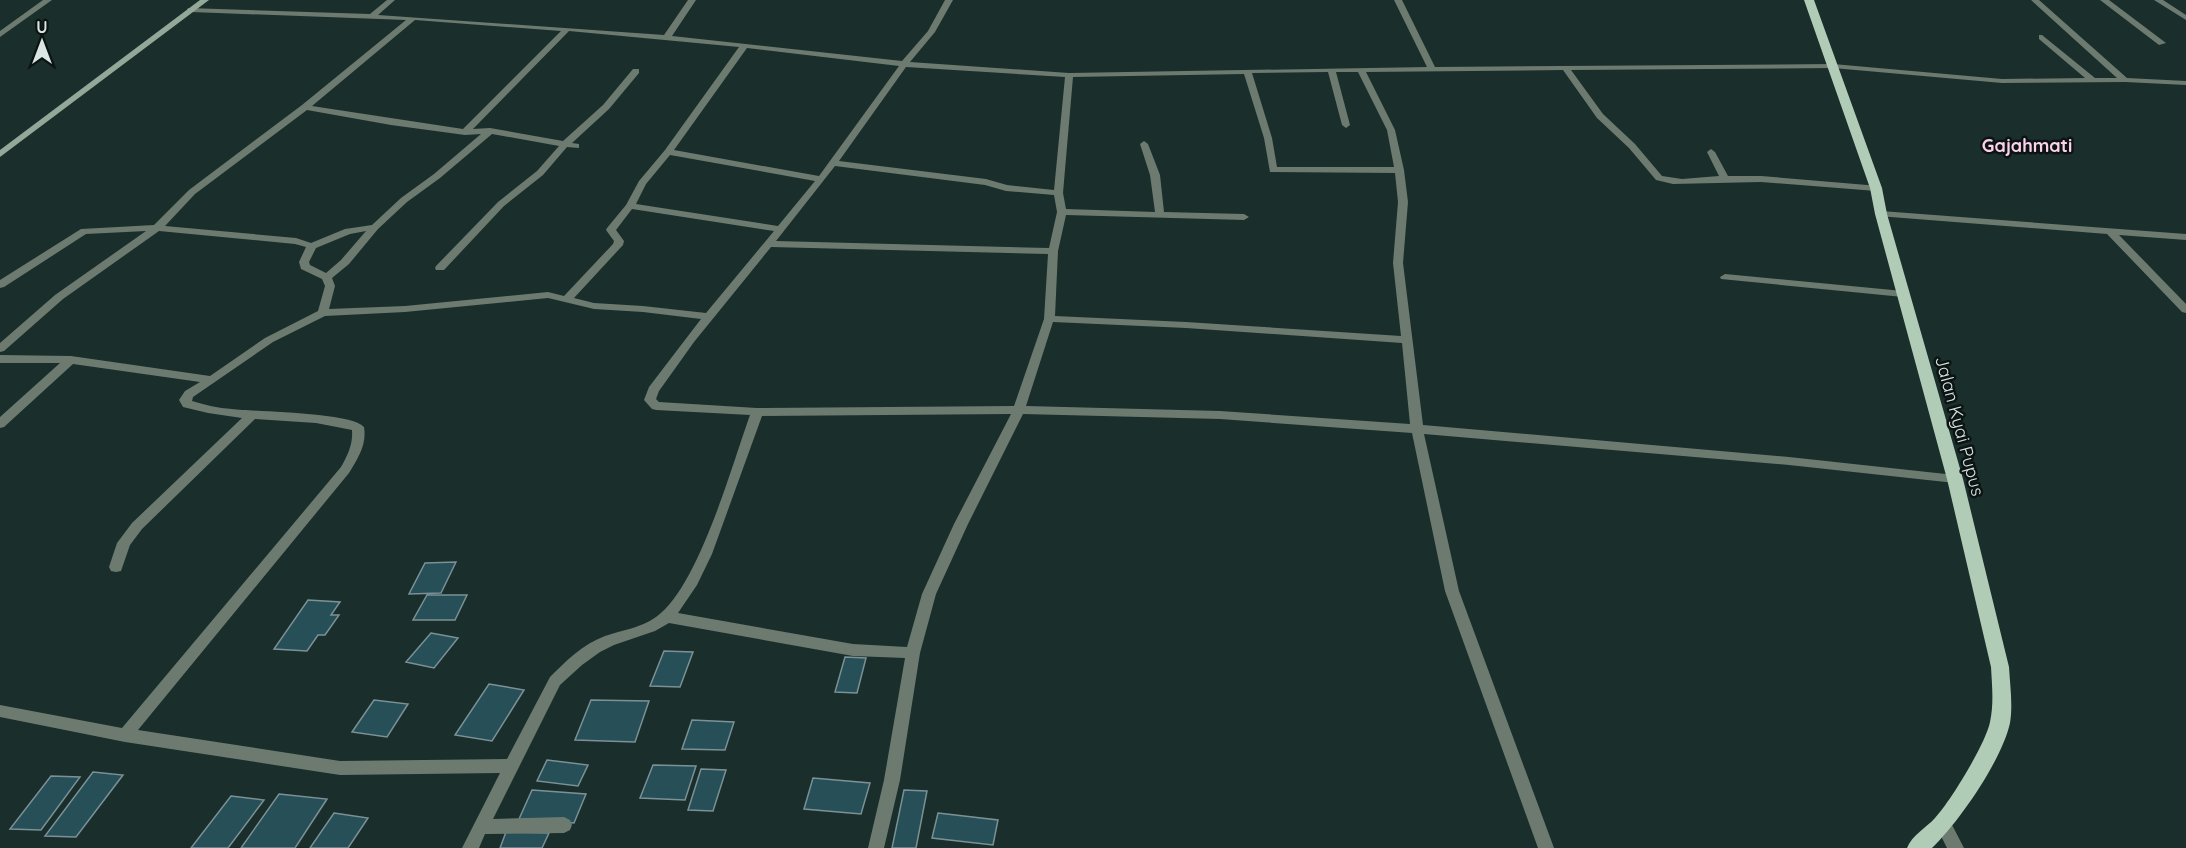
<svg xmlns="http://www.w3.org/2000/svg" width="2186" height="848" font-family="Quicksand,sans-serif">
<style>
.building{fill:#264f58;stroke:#7b9196;stroke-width:1.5}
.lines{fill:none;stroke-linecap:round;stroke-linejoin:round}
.minor{fill:#6d7a70;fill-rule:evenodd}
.secondary{fill:#93a898;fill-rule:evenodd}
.primary{fill:#b0cbb6;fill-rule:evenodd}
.labels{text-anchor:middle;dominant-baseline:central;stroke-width:5;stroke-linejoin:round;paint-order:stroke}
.far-quarter-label{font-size:18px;font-weight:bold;fill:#fcd1ed;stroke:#0c1413}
.street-label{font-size:18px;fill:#dae6e4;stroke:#0c1413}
</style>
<rect width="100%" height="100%" fill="#1a2e2b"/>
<path class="building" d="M456,562L441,593L409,594L425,563Z
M427,595H467L455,620H413Z
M308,600L340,602L331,615H339L325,635H318L307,651L274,649Z
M431,633L458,638L434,668L406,662Z
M664,651L693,652L680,687L650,686Z
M845,657L866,658L857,693L835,692Z
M489,684L524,690L492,741L455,735Z
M374,700L408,704L387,737L352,732Z
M591,700L649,701L635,742L575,740Z
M692,720L734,722L725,750L682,749Z
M547,760L588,765L578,786L537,781Z
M653,765L696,766L685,800L640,798Z
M701,769L726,770L713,811L688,810Z
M93,772L123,775L76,837L45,836Z
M51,776L80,777L41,830L10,829Z
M813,778L870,783L861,814L804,809Z
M532,790L586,794L574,823L519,819Z
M904,790L927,791L916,848H892Z
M279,794L327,799L295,848H241Z
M231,796L264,800L228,848H191Z
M334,813L368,818L348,848H310Z
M938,813L998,820L993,845L932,838Z
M506,832L549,833L542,848H500Z"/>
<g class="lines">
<path class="minor" d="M43,0H52L0,37V31Z
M387,0H395L378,15L664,35L688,0H696L672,36L902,61L928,31L945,0H953L935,32L910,62L1069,73L1427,67L1394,0H1402L1435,67L1833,64L2002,79L2085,78L2039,39V35H2042L2095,78H2117L2031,0H2039L2127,78L2186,81V85L2125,82L2002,83L1833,68L1571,70L1603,114L1635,144L1662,176L1682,179L1719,176L1707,152L1711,149L1715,152L1728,176H1761L1879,186V190L1876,191L1761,182L1673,184L1656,180L1629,148L1597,118L1563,70L1366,72L1395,130L1404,170L1408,202L1403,263L1423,425L1789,457L1955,475L1959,476L1961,479L1959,482L1955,483L1789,465L1424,434L1459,591L1554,848H1538L1445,591L1412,433L1220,419L1023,414L968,524L936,594L920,653L900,780L884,848H868L884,780L905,658L853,656L669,623L655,631L614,645L600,652L582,665L560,685L493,819L564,817L570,820L572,825L570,830L564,833L485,834L479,848H462L500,773L340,775L125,742L0,717V705L122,728L341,467C348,455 353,444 352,430L316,423L255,419L142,529L130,545L121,571L116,572L111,571L109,567L117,543L132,523L242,418L208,413L183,407L179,400L185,391L200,382L73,364L4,427L0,428V417L60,363H0V355L71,356L210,376L265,338L318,311L325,286L322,279L301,269L299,262L306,247L295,244L159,231L63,299L4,351L0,352V343L55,295L146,231L86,234L4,287L0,288V280L81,229L154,225L189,190L302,105L406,20L191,12L187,10L188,8L370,14ZM415,20L561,31L463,129L312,106ZM569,31L739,47L665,150L639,181L626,205L607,228L606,230L614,241L613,244L564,296L548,292L405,306L329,309L335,286L332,278L349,264L378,229L407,202L440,178L492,134L559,146L537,171L498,202L436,266L435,268L436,270H444L504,206L543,175L567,147L579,148V144L572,143L609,109L639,73V69H633L603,105L563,141L490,128L473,129ZM747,48L899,66L819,176L674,150ZM906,67L1065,77L1054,190L1007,185L986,179L839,161ZM1328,72L1342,125L1346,128L1350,125L1336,72H1358L1387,130L1394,167H1277L1272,138L1252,73ZM1244,74L1264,138L1270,172L1395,173L1398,202L1393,263L1401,336L1186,322L1055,316L1058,251L1066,215L1244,220L1249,217L1244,214L1164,212L1160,175L1148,144L1144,141L1140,144L1150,175L1155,212L1066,209L1063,193L1073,77ZM307,110L391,125L465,135L481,134L434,174L401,198L372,225L345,229L311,243L296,238L165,226L195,194ZM670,155L815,181L778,226L636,204L646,184ZM835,166L985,185L1006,191L1054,195L1057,212L1049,248L776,241ZM632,209L774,231L706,313L643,306L594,303L574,298L623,245L624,241L616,230ZM366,231L341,260L326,273L310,265L309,262L316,248L350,234ZM771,247L1048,254L1044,319L1014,406L757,408L659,402L656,399L659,391L694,342ZM548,298L594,309L643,312L701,319L649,387L644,400L652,409L656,410L750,415C732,465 698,588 656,617C641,628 622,630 605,636C583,644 566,661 550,677L507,759L340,761L138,730L349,473C358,458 367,445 364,427C350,412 257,412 232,409C218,408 205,405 192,401L193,397L273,342L325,316L405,312ZM1053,322L1186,328L1402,343L1410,424L1220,411L1026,406ZM1011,414L954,524L922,594L907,647L853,644L678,613L697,585L712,554L762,416Z
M2100,0H2109L2166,43L2159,45Z
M2154,0H2163L2186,15V20Z
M1881,211L2186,234V240L2119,235L2186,304V313L2182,312L2107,234L1878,216L1876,214Z
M1725,274L1903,291L1908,294L1903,297L1721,279L1720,277Z
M1943,816L1949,819L1964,848H1947L1935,824L1937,819Z"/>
<path class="secondary" d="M200,0H209L0,157V150Z"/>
<path class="primary" d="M1804,0H1814L1882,188L1887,214L1963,479L2009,667C2010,685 2013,705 2010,723C2002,760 1959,822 1932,848H1907C1912,835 1926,828 1935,818C1950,802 1986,743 1990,722C1994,704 1992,685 1991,667L1947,479L1875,214L1870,188Z"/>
</g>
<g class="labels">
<g class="far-quarter-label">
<text x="2027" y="145">Gajahmati</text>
</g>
<g class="street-label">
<text transform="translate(1960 426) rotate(75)">Jalan Kyai Pupus</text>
</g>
</g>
<g transform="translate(42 42)" stroke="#0c1413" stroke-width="4.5" paint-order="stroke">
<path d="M0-4.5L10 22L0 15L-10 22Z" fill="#dae6e4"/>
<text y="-9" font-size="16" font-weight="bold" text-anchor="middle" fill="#dae6e4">U</text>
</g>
</svg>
